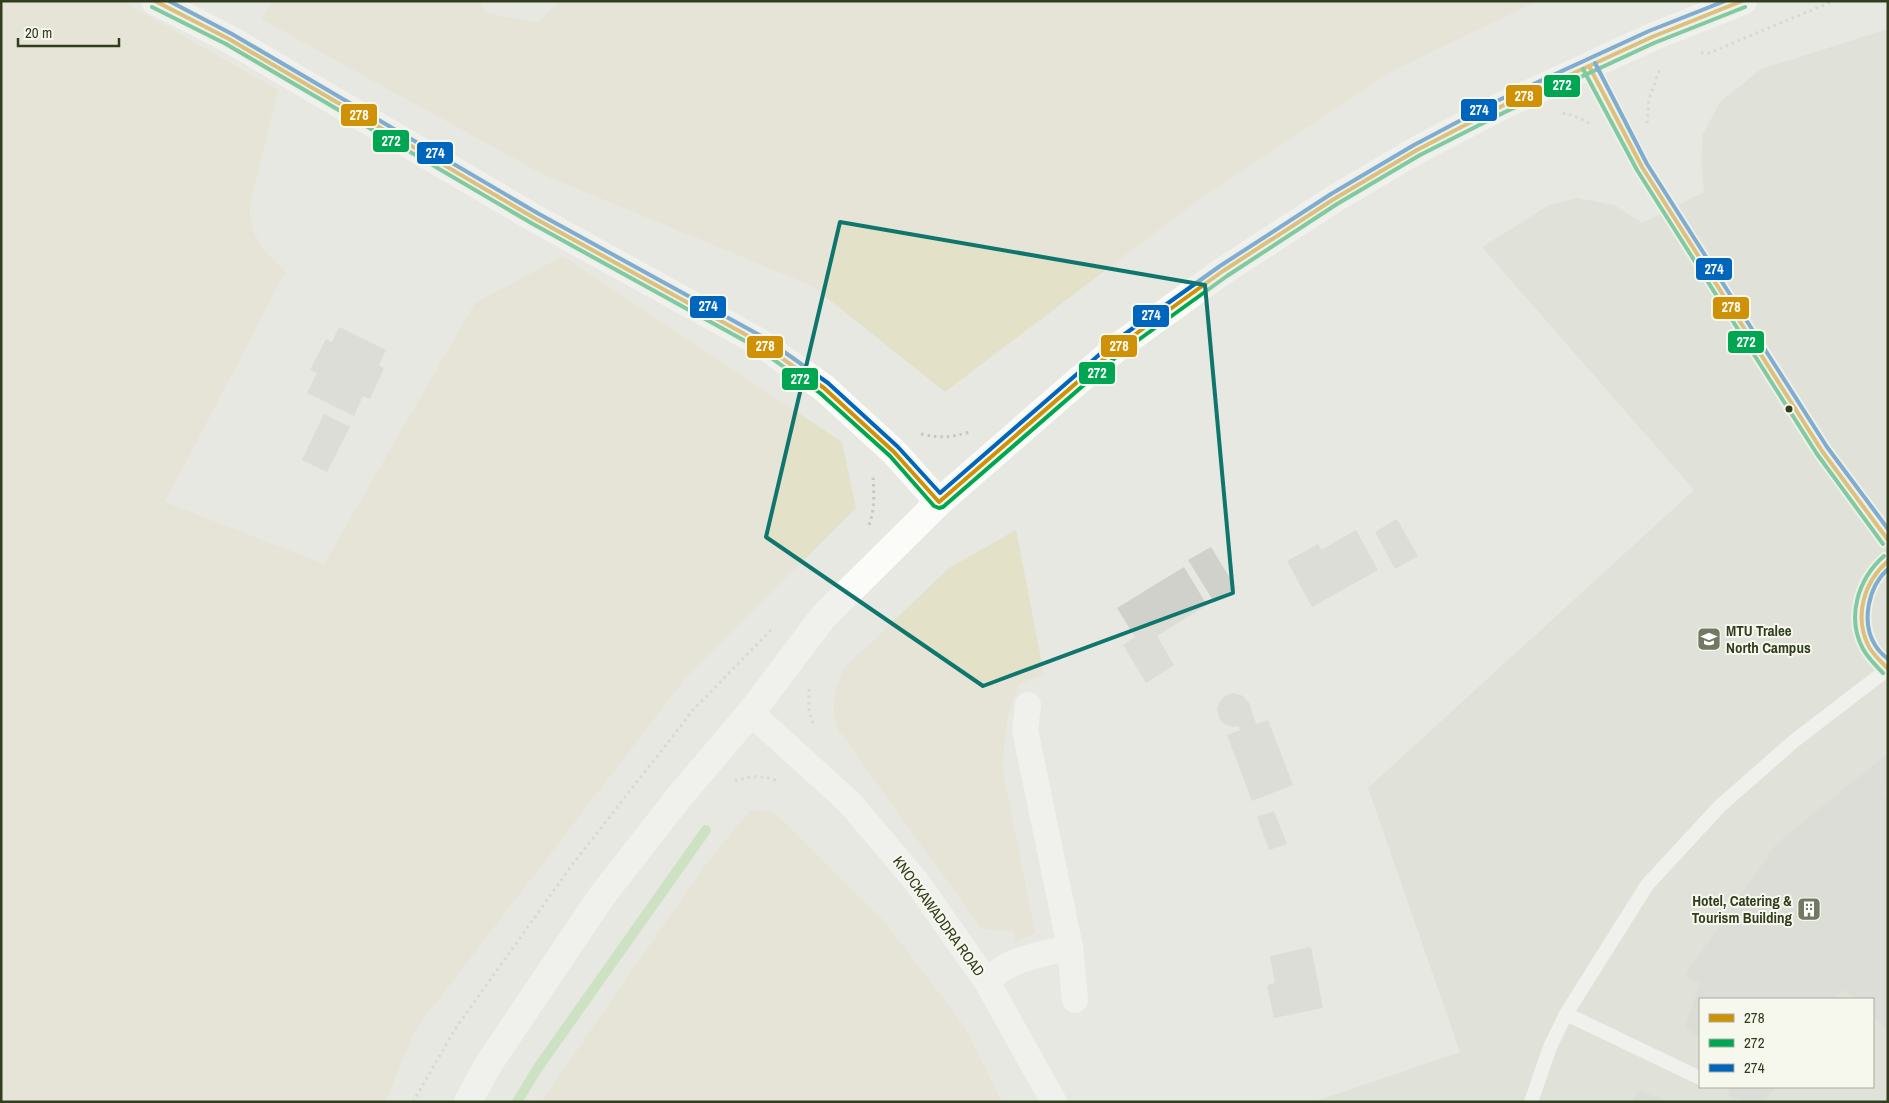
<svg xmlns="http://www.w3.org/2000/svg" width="1889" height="1103" font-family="'Archivo Narrow',sans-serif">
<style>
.built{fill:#d8dace;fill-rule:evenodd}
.green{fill:#e3e1c8}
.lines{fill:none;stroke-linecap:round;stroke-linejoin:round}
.stream{stroke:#abdc9c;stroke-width:10}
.building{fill:#cfd1ca}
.path{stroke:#c5c9be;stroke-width:3;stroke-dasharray:2.5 4;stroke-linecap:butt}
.service{stroke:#fbfcfa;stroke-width:14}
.minor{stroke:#fbfcfa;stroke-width:26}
.tertiary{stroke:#fbfcfa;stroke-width:28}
.bus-1-casing{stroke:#f6f8ee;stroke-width:8}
.bus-2-casing{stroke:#f6f8ee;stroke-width:8}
.bus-3-casing{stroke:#f6f8ee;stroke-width:8}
.bus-1{stroke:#cf9106;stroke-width:4}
.bus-2{stroke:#00a651;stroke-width:4}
.bus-3{stroke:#0065bd;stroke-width:4}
.marked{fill:none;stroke:#0f766e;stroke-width:4;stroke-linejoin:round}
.bus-dot{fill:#313d1e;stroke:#f6f8ee;stroke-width:2}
.labels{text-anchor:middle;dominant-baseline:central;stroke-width:4;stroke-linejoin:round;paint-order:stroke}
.poi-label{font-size:15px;font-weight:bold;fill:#313d1e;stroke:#f6f8ee;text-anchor:start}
.street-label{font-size:15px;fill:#313d1e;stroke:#f6f8ee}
.line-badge{stroke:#f6f8ee;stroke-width:2}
.badge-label{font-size:14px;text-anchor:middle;font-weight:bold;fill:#fff}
</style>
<rect width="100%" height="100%" fill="#e7e8e1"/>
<path class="built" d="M1888,29V1102H1313L1460,1052L1368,788L1694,490L1482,247L1549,205L1577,198L1588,200L1614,205L1642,223L1704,192L1701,158L1703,134L1720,102L1761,69ZM1700,999H1873V1087H1700Z"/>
<path class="green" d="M1,1H122L278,90L249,209L253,231L263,249L286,271L165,502L324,564L475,303L563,256L842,442L856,508L684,680L415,1030L385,1102H1Z
M274,1H479L486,13L537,23L560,1H1538L1394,70L1206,194L945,392L812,286L542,174L261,19Z
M1016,530L1044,674L1019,684L1008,715L1002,765L1035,933L1015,943L1014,933C1005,927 992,933 981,928L837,728L833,712L835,691L844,668L949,568Z
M750,810L773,812L885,922L964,1026L1002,1102H541L704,867Z"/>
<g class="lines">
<path class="stream" d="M517,1102L537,1069L706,830"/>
</g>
<path class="building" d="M339,327L386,350L379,365L384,368L370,399L363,396L354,416L307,393L317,373L310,370L326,339L332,342Z
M324,414L350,427L327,472L302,460Z
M1397,519L1418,556L1395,569L1375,532Z
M1356,530L1378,570L1312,607L1287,561L1318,544L1321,550Z
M1211,547L1236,588L1214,602L1188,560Z
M1184,567L1207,605L1157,636L1174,665L1146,683L1123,645L1135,637L1117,608Z
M1234,693L1243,696L1249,703L1256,724L1268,720L1293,785L1252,801L1227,735L1240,730L1238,726L1233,727L1224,724L1219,718L1217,709L1220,701L1226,695Z
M1888,753V781L1883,796L1888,794V1031L1873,1017V999H1854L1844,990L1833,999H1700V1040L1685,1026L1700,984L1685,975L1777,843Z
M1274,811L1287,844L1269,850L1257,817Z
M1311,947L1323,1008L1274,1018L1267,985L1275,983L1270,956Z
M1730,1087H1777L1764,1102H1747L1728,1095Z
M1637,1090L1668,1101V1102H1633Z"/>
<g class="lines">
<path class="path" d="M1701,53H1709L1833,1
M1563,114L1566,113L1586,121L1591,126
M1647,123L1649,99L1660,68
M921,434C939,438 951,438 969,432
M869,525C875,509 874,493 873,477
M809,689V712L814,727
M735,781C749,776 764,775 777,781
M413,1102L455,1029L572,865L694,709L771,630"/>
<path class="service" d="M1589,66L1642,167L1822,451L1888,540
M1888,561C1862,579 1855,618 1868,645C1872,653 1881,661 1888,669
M1566,1014L1700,1078
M1531,1102L1550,1047L1566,1014L1647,885L1720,806L1794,741L1888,669"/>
<path class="minor" d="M1028,705L1025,730L1070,947L1075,1000
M752,711L762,723L850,803L916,881L987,982L1054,1102
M987,982C1007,958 1042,955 1070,947"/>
<path class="tertiary" d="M155,1L229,39L536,219L759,342L824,388L894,452L939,502
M468,1102L488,1065L601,897L679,797L752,711L823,617L939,502L1063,394L1119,346L1223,271L1334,199L1417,150L1502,106L1652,37L1743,1"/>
<g class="bus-1-casing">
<path id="bus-1" d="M155,1L229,39L536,219L759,342L824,388L894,452L939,502
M1589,66L1642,167L1822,451L1888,540
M939,502L1119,346L1223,271L1334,199L1417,150L1502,106L1652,37L1742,1
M1888,561C1864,582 1854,615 1868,645C1872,654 1881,661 1888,669"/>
</g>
<g class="bus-2-casing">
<path id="bus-2" d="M152,7L226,44L533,224L756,347L820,393L890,456L934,506L939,508L943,507L1123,351L1227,276L1337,204L1420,155L1505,112L1654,43L1745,7
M1583,69L1637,170L1817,454L1883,544
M1883,673C1876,666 1868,658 1863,649C1846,617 1858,579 1884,556"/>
</g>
<g class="bus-3-casing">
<path id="bus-3" d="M169,1L232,34L539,214L763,337L828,383L898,447L940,493L1115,341L1220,266L1331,194L1414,145L1499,100L1649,31L1725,1
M1595,63L1647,164L1827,447L1888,529
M1888,569C1868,587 1861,622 1875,645C1878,650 1883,655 1888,659"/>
</g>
<use href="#bus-1" class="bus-1"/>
<use href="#bus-2" class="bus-2"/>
<use href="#bus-3" class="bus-3"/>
</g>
<path d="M0 0H1889V1103H0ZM840,222L1205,285L1233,593L983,686L766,537Z" fill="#e7e8e1" fill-opacity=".55" fill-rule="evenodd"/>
<path class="marked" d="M840,222L1205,285L1233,593L983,686L766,537Z"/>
<defs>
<g id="university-square" transform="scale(1.25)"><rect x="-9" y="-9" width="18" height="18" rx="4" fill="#717962" stroke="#f6f8ee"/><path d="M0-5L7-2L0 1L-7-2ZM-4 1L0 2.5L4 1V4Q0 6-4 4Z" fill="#fff"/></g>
<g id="building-square" transform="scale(1.25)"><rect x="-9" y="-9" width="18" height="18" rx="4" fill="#717962" stroke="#f6f8ee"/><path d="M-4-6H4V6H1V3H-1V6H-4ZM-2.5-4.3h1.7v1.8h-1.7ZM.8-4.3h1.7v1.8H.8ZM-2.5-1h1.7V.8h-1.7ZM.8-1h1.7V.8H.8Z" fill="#fff"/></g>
</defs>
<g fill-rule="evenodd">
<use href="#university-square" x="1709" y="639"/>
<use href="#building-square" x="1809" y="909"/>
</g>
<circle class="bus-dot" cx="1789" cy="409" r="4.5"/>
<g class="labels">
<g class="poi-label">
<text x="1726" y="630">MTU Tralee<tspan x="1726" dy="17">North Campus</tspan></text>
<text x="1792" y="900" text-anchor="end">Hotel, Catering &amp;<tspan x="1792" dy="17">Tourism Building</tspan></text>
</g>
<g class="street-label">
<text transform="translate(939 916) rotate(54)">KNOCKAWADDRA ROAD</text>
</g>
</g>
<g class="line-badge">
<rect x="1543" y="74" width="38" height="24" rx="5" fill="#00a651"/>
<rect x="1505" y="84" width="38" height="24" rx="5" fill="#cf9106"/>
<rect x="1460" y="98" width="38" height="24" rx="5" fill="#0065bd"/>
<rect x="340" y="103" width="38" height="24" rx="5" fill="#cf9106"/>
<rect x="372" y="129" width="38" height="24" rx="5" fill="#00a651"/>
<rect x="416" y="141" width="38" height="24" rx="5" fill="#0065bd"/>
<rect x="1695" y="257" width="38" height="24" rx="5" fill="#0065bd"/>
<rect x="689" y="295" width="38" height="24" rx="5" fill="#0065bd"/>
<rect x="1712" y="296" width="38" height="24" rx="5" fill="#cf9106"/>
<rect x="1132" y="304" width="38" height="24" rx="5" fill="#0065bd"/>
<rect x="1727" y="330" width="38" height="24" rx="5" fill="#00a651"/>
<rect x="1100" y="334" width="38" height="24" rx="5" fill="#cf9106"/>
<rect x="746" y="335" width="38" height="24" rx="5" fill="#cf9106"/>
<rect x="1078" y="361" width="38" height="24" rx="5" fill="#00a651"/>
<rect x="781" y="367" width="38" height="24" rx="5" fill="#00a651"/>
</g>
<g class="badge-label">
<text x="1562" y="90">272</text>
<text x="1524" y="101">278</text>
<text x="1479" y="115">274</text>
<text x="359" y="120">278</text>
<text x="391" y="146">272</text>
<text x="435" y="158">274</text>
<text x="1714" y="274">274</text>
<text x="708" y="311">274</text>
<text x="1731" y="312">278</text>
<text x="1151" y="320">274</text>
<text x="1746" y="347">272</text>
<text x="1119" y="351">278</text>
<text x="765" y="351">278</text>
<text x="1097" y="378">272</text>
<text x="800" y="384">272</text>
</g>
<rect width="1889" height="1103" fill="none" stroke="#313d1e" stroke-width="5"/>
<rect x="1699" y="998" width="175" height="90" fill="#f6f8ee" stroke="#a7ad9b"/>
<rect x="1709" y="1014" width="25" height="8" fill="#cf9106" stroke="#a7ad9b"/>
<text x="1744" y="1023" font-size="15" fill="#313d1e">278</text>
<rect x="1709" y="1039" width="25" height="8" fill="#00a651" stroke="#a7ad9b"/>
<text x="1744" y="1048" font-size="15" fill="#313d1e">272</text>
<rect x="1709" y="1064" width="25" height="8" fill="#0065bd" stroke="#a7ad9b"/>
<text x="1744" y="1073" font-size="15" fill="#313d1e">274</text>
<path d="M18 38v8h101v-8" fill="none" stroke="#313d1e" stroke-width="2.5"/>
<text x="25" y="38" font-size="15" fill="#313d1e" stroke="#f6f8ee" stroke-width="4" paint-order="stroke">20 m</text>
</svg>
